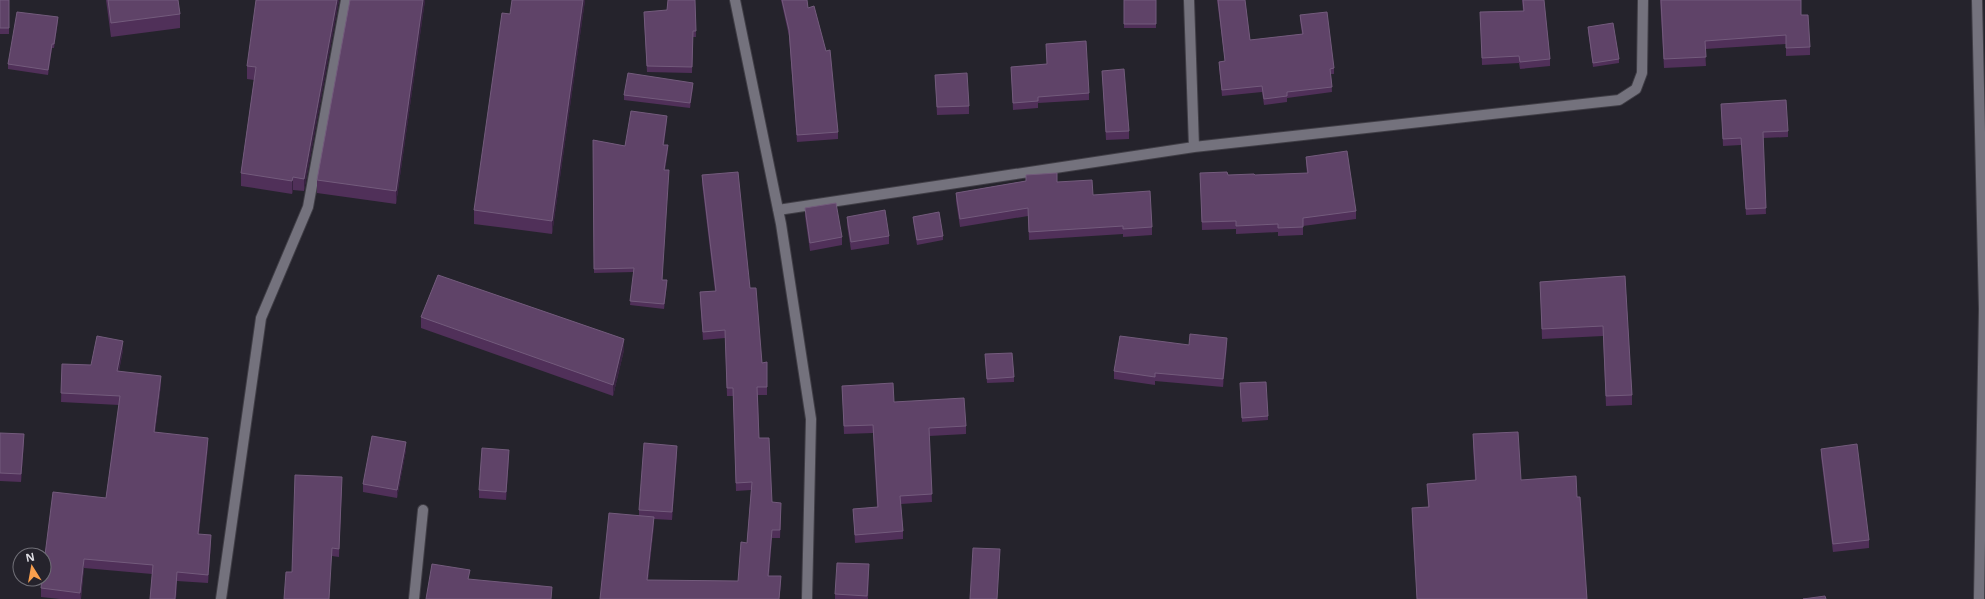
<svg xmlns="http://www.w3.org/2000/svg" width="1985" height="599" font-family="'Noto Sans',sans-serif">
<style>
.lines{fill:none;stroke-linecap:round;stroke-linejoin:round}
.minor-casing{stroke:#403e46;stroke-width:12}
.minor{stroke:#74727d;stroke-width:10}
.wall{fill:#503059}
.shaded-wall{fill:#382341}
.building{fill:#5f4368;stroke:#735b7c}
</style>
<rect width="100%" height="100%" fill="#25232c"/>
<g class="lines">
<g class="minor-casing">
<path id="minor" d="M735,0L781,224L811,419L807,599
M1189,0L1194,147
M1977,0L1984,309L1979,599
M778,210L1194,147L1619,100L1636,89L1642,73L1643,0
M221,599L261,318L308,207L346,0
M414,599L423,510"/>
</g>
<use href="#minor" class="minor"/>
</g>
<path class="wall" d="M0,0H9V34H0Z
M106,0H178L180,14V28L111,37Z
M339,0L304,191L293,190L292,194L241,186V173L254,80L247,79V66Z
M425,0L396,204L317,193V180Z
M585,0L552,234L474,224V210L510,14Z
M668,0H695V8L696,37H693L692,73L647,72L644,18L667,10Z
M781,0H807L808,8L838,132V139L797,142L789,36Z
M1124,0H1156V28H1124Z
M1217,0H1245L1250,40L1302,34L1300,20V15L1334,68V74H1331L1332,92L1287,98V102L1264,105L1262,92L1222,96L1219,67V62L1225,61Z
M1522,0H1544L1550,59V66L1520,69L1519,63L1482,65L1480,12L1523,11Z
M1660,0H1801V15L1810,47V55L1786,56V44L1705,49L1706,66L1664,68Z
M58,21L54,48H52L48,75L8,69V64Z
M1588,27L1619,59V63L1593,67L1588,31Z
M1046,44L1089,93V100L1038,103V108L1013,110L1011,67L1047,64Z
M1102,71L1129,131V139L1106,140Z
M935,75L969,106V114L937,115Z
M693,87L690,108L624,100V95Z
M1721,104L1788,131V137L1763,138L1766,214L1746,215L1741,145L1723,146Z
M667,120L664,145L668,150L665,170L662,280L667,284L664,309L630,305L634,272L594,273L593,140L625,146Z
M1306,157L1356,211V219L1303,226V235L1278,236V232L1236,234V229L1202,230L1200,173L1228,175H1255L1307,173L1306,165Z
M702,175L750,288L762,363L767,362V395H758L759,438L772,502L781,511L780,538H772L769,576L781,584L779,599H600L639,516V510L677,454L672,520L654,519V525L648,580L738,581L747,543L751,490L736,491L733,396H727L725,338L703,340L700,301V292L715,291L702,183Z
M1026,175L1057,182L1093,195L1152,227V235L1123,237V234L1029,240L1028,216L960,227L956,201V193L1026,181Z
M805,208L842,237V245L810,251L805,216Z
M847,217L889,236V244L851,250L847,225Z
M913,217L943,236V240L917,245L913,221Z
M1625,276L1632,395V405L1606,406L1603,336L1542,339L1540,282Z
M421,317L624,350L613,396L421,328Z
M1189,345L1227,346L1223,387L1155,381V385L1114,379V371Z
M123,350L119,371L161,384L155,432L208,446L199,534L211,543L208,583L177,581L176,599H150L152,574L84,568L81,599H60L41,597V588L106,498L119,405L61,402L62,364L91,365Z
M985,359L1014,377V382L987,383Z
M842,386L894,402L966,426V434L929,436L932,502L901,504L903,531V539L855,543L853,509L877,507L873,433L844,434Z
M1240,387L1268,416V420L1242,422Z
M0,433L24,442L21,482L0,481Z
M1473,434L1521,480L1577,497L1587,599H1417L1412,521V508L1428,507L1427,484L1475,480L1473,447Z
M1821,449L1869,540V548L1833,552L1821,457Z
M406,450L397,498L363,492V484Z
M509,458L506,500L479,498V490Z
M342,485L339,557L332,556L292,572Z
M869,572L868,599H835V594Z"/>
<path class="shaded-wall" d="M337,0H339L304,191V179Z
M423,0H425L396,204V191Z
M583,0H585L552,234V221Z
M58,17V21L54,48V44Z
M52,44V48L48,75V70Z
M693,83V87L690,108V103Z
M667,116V120L663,149V145Z
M668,145V150L664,174V170Z
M293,177V190L292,194V181Z
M667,280V284L664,309V304Z
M1227,338V346L1223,387V379Z
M624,339V350L613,396V385Z
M123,341V350L117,379V371Z
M161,376V384L154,440V432Z
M24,434V442L21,482V474Z
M208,438V446L198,542V534Z
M406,442V450L397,498V490Z
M677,446V454L672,520V512Z
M509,450V458L506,500V492Z
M781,503V511L780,538V530Z
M654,517V525L647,588V580Z
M772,530V538L768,584V576Z
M211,535V543L208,583V575Z
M1000,549V558L997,599Z
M84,559V568L80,599V593Z
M869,564V572L867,599Z
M177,572V581L176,599H175Z
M781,576V584L779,599Z"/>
<path class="building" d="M0,0H9V28H0Z
M108,0H178L180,14L111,23Z
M256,0H337L304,179L293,177L292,181L241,173L256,67L247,66Z
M350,0H423L396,191L317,180Z
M512,0H583L552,221L474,210L502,13L510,14Z
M668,0H695L696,31H693L692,67L647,66L644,12L667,10Z
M782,0H807L808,8L814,6L826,51L830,50L838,132L797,135L789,30Z
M1124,0H1156V24H1124Z
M1218,0H1245L1250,40L1303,34L1300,15L1327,12L1334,68L1330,69L1332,87L1287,92V96L1264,99L1262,86L1222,90L1219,62L1225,61Z
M1523,0H1544L1550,59L1520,62L1519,56L1482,58L1480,12L1524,11Z
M1661,0H1801V15H1808L1810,47L1786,48V35L1705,41L1706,57L1664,59Z
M17,12L58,17L54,44H52L48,70L8,64Z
M1613,23L1619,59L1593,63L1588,27Z
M1086,41L1089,93L1038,97V101L1013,103L1011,67L1047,64L1046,44Z
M1124,69L1129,131L1106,132L1102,71Z
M628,73L693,83L690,103L624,95Z
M967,73L969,106L937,107L935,75Z
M1786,100L1788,131L1763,132L1766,208L1746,209L1741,138L1723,139L1721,104Z
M631,111L667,116L663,145H668L664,170H669L662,280H667L664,304L630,301L634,268L594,269L593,140L625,146Z
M1347,151L1356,211L1303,218V227L1278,228V224L1236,226V221L1202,222L1200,173L1227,172L1228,175L1254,174L1255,175L1308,173L1306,157Z
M738,172L750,288H756L762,363L767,362V387H757L759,438H769L772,502L781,503L780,530H772L768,576H781L779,599H600L609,513L654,517L647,580L738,581L741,542L747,543L752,482L736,483L733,388H727L725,330L703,332L700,292L716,291L702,175Z
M1057,173V182L1092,180L1093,195L1150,191L1152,227L1123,229V226L1029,232L1028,208L960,219L956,193L1026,181V175Z
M836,203L842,237L810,243L805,208Z
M885,210L889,236L851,242L847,217Z
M939,212L943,236L917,240L913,217Z
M438,275L624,339L613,385L421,317Z
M1625,276L1632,395L1606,396L1603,326L1542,329L1540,282Z
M1190,334L1227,338L1223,379L1155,373V377L1114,371L1120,336L1189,345Z
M97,336L123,341L117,371L161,376L154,432L208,438L198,534L211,535L208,575L177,572L175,599H150L153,565L84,559L80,593L41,588L42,579H44V563L53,492L106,498L120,396L61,393L62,364L91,365Z
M1012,353L1014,377L987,379L985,354Z
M1266,382L1268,416L1242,418L1240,383Z
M893,383L894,402L964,398L966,426L929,428L932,494L900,496L903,531L855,535L853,509L878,507L873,425L844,426L842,386Z
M1518,432L1521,480L1576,476L1577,497H1580L1587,599H1417L1412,508L1429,507L1427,484L1476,480L1473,434Z
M0,433L24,434L21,474L0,473Z
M372,436L406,442L397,490L363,484Z
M644,443L677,446L672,512L639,510Z
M1857,444L1869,540L1833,544L1821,449Z
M482,448L509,450L506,492L479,490Z
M295,475L342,477L339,549L332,548L329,599H284L286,572H292Z
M973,548L1000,549L997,599H970Z
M837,563L869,564L867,596L835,594Z
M432,564L470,570L468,579L552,587L551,599H426Z
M1825,596L1826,599H1803Z"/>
<g transform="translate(32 567) rotate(349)"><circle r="19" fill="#25232c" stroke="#6f6e76"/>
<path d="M0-3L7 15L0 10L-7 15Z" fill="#f99f4d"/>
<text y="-6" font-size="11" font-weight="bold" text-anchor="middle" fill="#dfdee4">N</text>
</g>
</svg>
